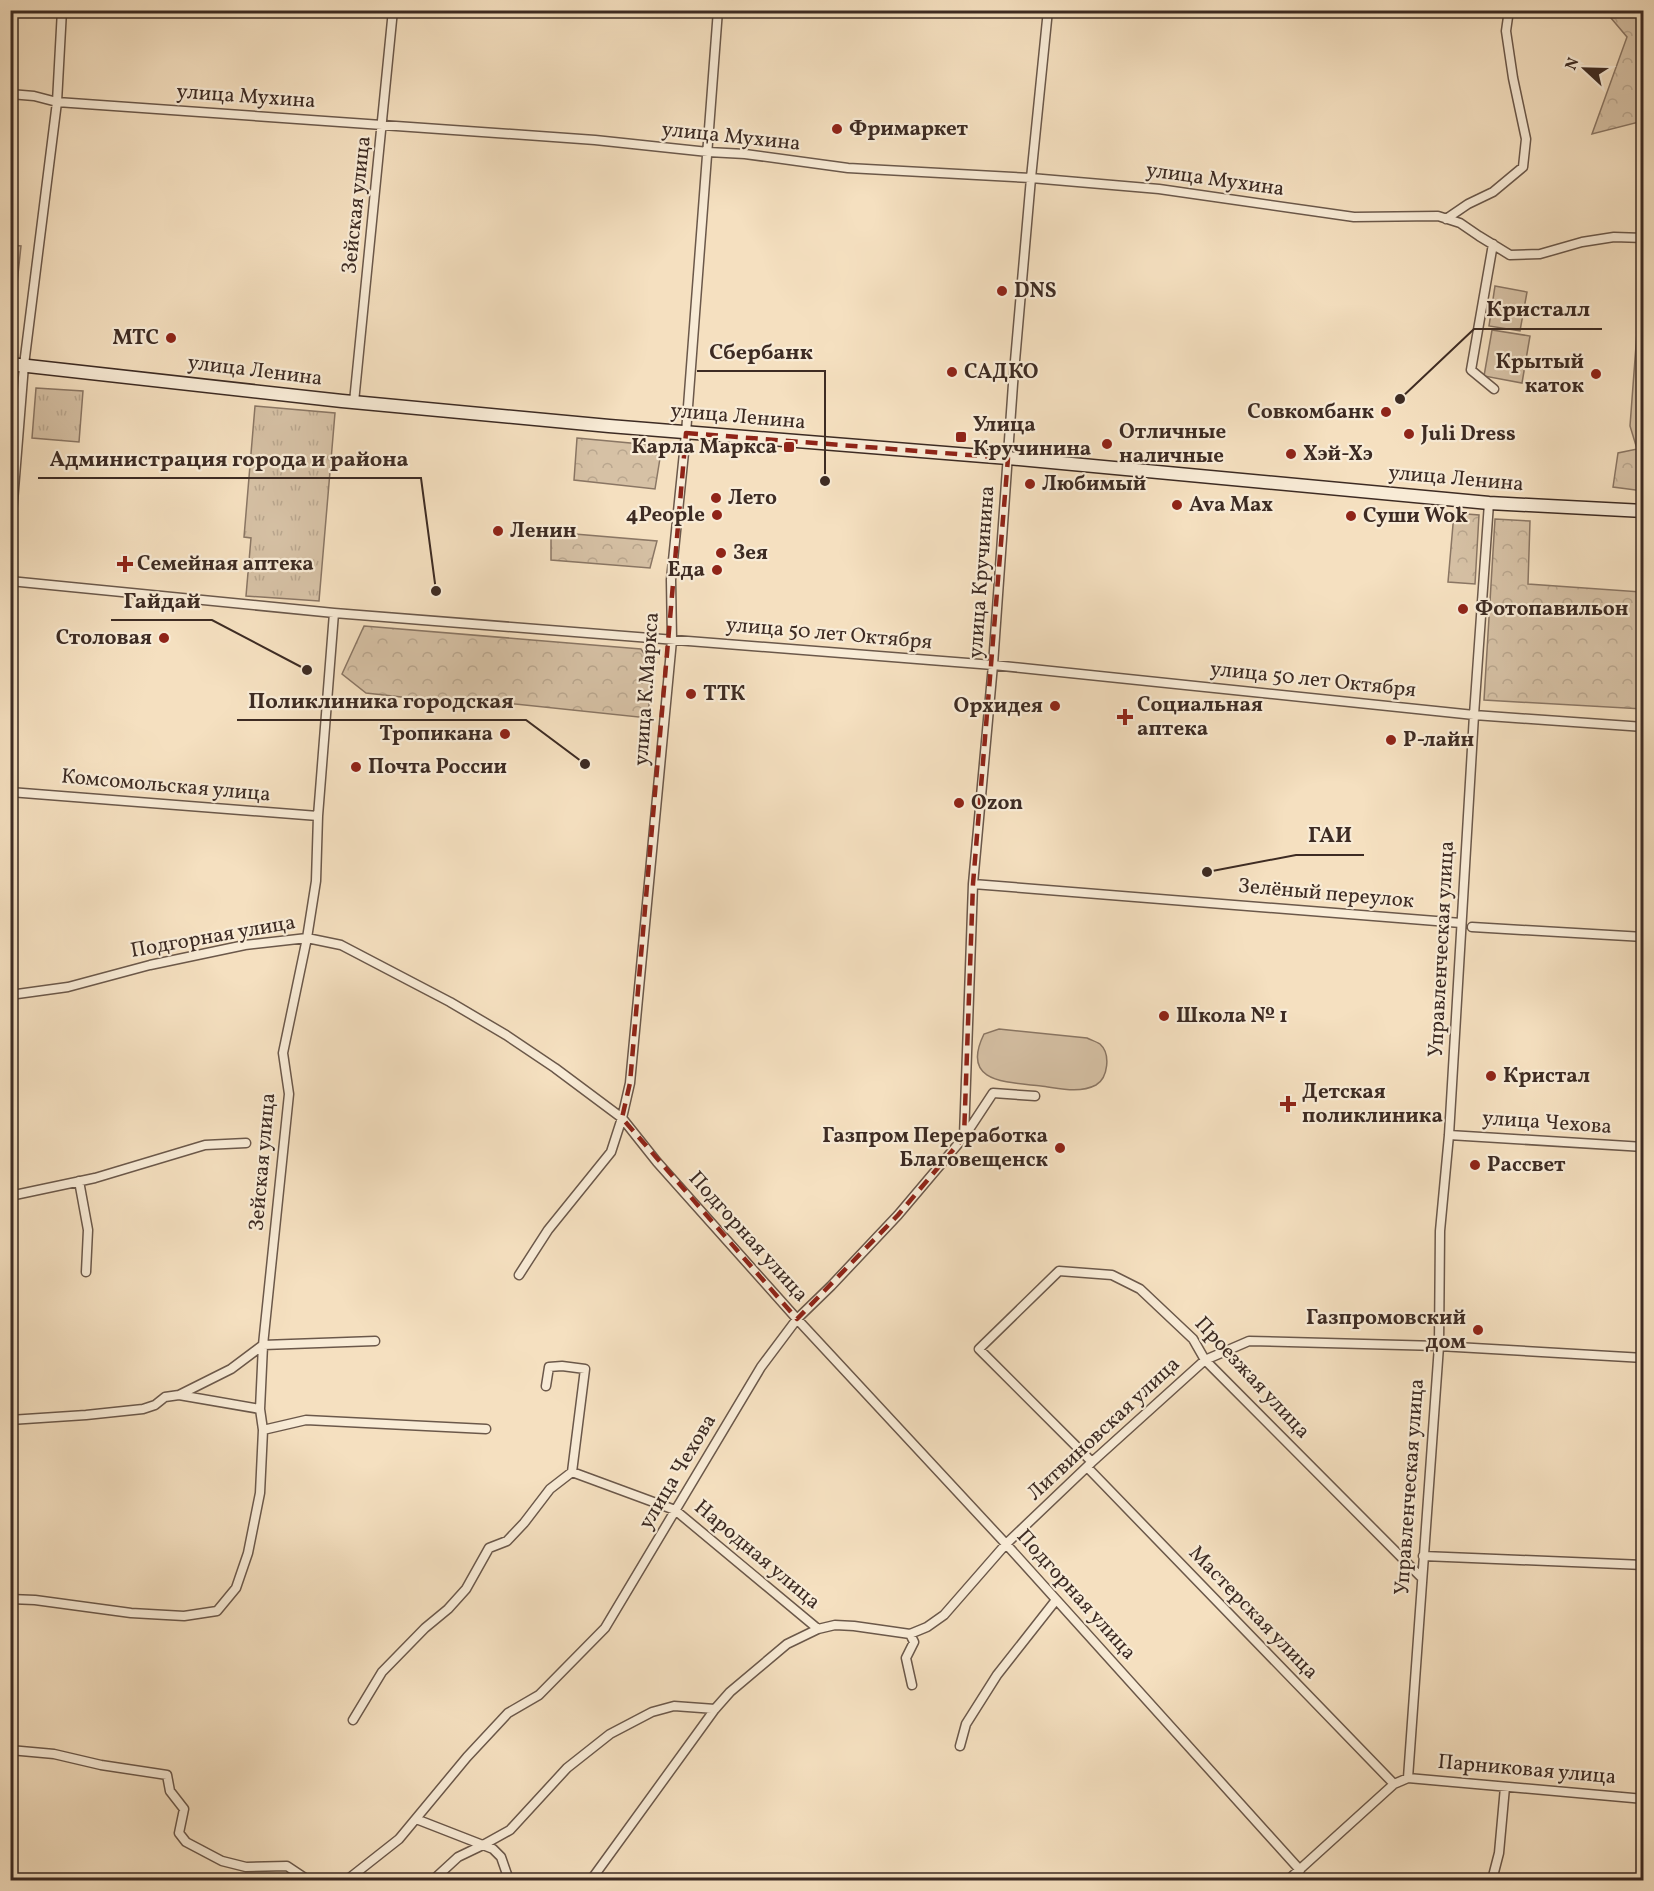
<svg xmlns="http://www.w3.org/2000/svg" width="1654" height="1891" font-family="Vollkorn,serif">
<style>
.forest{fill:url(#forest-crowns);stroke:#8a7664;stroke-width:1.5}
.park{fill:url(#park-tufts);stroke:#8a7664;stroke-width:1.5}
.pitch{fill:#d6c1a5;stroke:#8a7664;stroke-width:1.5}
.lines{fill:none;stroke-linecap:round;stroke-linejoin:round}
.minor-casing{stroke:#6b584a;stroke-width:11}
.secondary-casing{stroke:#3d2b23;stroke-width:15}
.minor{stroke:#f8ebd6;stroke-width:8}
.secondary{stroke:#f8ebd6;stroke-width:12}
.marked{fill:none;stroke:#8f2418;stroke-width:4.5;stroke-dasharray:12 8;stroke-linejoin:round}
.poi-dot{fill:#8f2418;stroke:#f8ebd6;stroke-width:2}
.labels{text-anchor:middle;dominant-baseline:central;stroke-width:4.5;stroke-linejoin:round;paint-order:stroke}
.street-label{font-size:21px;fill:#3d2b23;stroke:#f8ebd6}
.poi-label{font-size:21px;font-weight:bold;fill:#3d2b23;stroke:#f8ebd6;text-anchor:start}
.leader{fill:none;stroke:#3d2b23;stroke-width:2}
.callout-dot{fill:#3d2b23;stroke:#f8ebd6;stroke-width:2}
.callout-label{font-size:22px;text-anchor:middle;font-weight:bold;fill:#3d2b23;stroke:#f8ebd6;stroke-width:4.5;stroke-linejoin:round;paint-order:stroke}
</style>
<defs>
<pattern id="forest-crowns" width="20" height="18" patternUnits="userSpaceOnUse" patternTransform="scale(1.5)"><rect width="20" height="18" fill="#d6c1a5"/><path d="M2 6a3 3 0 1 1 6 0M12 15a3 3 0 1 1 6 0" fill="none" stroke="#b9a68e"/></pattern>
<pattern id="park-tufts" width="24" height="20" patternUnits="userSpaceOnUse" patternTransform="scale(1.5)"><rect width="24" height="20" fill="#d6c1a5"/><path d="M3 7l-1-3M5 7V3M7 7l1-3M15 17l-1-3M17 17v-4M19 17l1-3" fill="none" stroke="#b9a68e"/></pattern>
</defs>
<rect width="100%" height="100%" fill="#f5e0c0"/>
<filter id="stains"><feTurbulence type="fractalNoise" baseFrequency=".00333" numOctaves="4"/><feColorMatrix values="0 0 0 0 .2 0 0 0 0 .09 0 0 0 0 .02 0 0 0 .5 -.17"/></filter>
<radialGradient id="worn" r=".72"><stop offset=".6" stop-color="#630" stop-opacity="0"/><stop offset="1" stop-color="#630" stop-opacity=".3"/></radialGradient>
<path class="forest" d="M1605,11H1643V121L1592,134L1627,37Z
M11,245L21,246L11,340H10Z
M577,438L662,446L655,489L574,480Z
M1637,449L1643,456V491L1613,487L1618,453Z
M1454,513L1479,515L1475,584L1448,582Z
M1495,519L1530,521L1528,584L1641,592L1643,546V709L1484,700Z
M551,532L657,541L650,568L551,560Z
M364,626L641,649L652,665L648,718L487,701H437L366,693L342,674Z"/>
<path class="park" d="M36,388L83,391L79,442L32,438Z
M255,406L335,413L319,601L246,596L251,538L244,537Z"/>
<path class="pitch" d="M1643,274V456L1637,449L1630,426L1641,279Z
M1495,286L1527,292L1520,331L1489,326Z
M1492,330L1530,336L1522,383L1484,376Z
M999,1029L1087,1038C1091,1040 1097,1042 1100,1044C1111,1054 1108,1078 1096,1085C1079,1094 1058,1088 1041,1086C1006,1082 960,1083 984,1034Z"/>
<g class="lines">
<g class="minor-casing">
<path id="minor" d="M10,94L34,96L57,102L595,140L708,152L745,154L848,168L1031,178L1159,189L1354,217L1438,216L1460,223L1479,236L1510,255L1540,254L1582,242L1614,237L1644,238
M1446,219L1468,204L1493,192L1523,167L1526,139L1513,78L1506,31L1509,10
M1493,244L1471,370L1494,389
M354,402L393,10
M10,539L24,365L57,102L62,10
M10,581L334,613L993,665L1474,715L1644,727
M10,792L318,816
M973,884L1461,923
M1472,927L1644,937
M10,995L68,987L150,965L245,945L307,938L341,945L450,1002L506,1035L555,1068L622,1118L657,1162L797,1319L1006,1544L1300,1870
M1449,1135L1644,1147
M964,1137L973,884L993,665L1013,384L1031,178L1048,10
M79,1181L88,1230L86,1272
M10,1196L95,1178L205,1145L246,1143
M519,1275L548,1230L611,1152L622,1118L630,1083L672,640L671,580L686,433L718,10
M179,1395L260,1409
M10,1420L86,1415L143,1409L155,1405L165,1397L179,1395L231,1369L263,1345L375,1341
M263,1430L306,1420L486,1429
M1092,1462L979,1349L1059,1271L1112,1275L1140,1289L1193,1339L1205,1360L1422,1578
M1087,1467L1394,1784
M572,1472L675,1510L818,1629
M1423,1556L1644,1565
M10,1599L35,1600L131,1613L184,1616L217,1611L236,1588L248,1553L260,1493L263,1430L260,1409L263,1345L289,1094L283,1053L307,938L316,881L318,816L334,613
M910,1634L914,1642L906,1658L912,1685
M353,1720L382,1672L425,1628L448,1609L466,1589L489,1548L507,1541L524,1523L550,1489L572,1472L585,1369L562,1366L549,1367L546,1386
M960,1746L966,1724L997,1675L1056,1600
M10,1750L54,1754L101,1765L167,1775L170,1791L184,1809L179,1833L186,1842L222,1861L246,1867L287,1866L308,1880
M1408,1778L1439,1346L1440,1231L1449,1135L1474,715L1489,503
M416,1819L493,1849L501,1857L509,1880
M347,1880L399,1839L467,1757L508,1713L539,1695L605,1628L761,1367L797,1319L831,1286L898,1215L964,1137L993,1093L1035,1096
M433,1880L458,1857L483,1845L510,1830L567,1768L610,1734L652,1712L674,1706L715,1709
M591,1880L715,1709L730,1692L787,1644L818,1629L835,1625L854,1626L910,1634L927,1627L944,1615L1006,1544L1092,1462L1205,1360L1249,1341L1439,1346L1644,1358
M1288,1880L1394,1784L1408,1778L1644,1799
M1492,1880L1499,1853L1505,1787"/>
</g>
<g class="secondary-casing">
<path id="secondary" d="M10,364L342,401L609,426L1008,458L1489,503L1644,511"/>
</g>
<use href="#minor" class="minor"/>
<use href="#secondary" class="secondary"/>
</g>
<path class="marked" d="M686,433L1008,458L973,884L964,1137L898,1215L797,1319L622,1118L630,1083Z"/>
<g class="poi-dot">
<circle cx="837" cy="129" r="6"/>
<circle cx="1002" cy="291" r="6"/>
<circle cx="171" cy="338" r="6"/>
<circle cx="952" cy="372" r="6"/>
<circle cx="1596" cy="374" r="6"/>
<circle cx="1386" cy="412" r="6"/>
<circle cx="1409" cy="434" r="6"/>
<rect x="955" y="431" width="12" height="12" rx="3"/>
<circle cx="1107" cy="444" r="6"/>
<rect x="783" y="441" width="12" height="12" rx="3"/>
<circle cx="1291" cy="454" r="6"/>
<circle cx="1030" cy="484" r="6"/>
<circle cx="716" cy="498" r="6"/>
<circle cx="1177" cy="505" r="6"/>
<circle cx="717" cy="515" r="6"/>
<circle cx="1351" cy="516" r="6"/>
<circle cx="498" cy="531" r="6"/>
<circle cx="721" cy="553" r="6"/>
<path d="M122 555h6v6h6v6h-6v6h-6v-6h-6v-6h6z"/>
<circle cx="717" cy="570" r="6"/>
<circle cx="1463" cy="609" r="6"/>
<circle cx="164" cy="638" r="6"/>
<circle cx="691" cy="694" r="6"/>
<circle cx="1055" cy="706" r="6"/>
<path d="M1122 708h6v6h6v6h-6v6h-6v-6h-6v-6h6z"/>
<circle cx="505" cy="734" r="6"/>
<circle cx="1391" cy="740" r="6"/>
<circle cx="356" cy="767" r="6"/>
<circle cx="959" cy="803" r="6"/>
<circle cx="1164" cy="1016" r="6"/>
<circle cx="1491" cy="1076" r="6"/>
<path d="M1285 1095h6v6h6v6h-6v6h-6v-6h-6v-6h6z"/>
<circle cx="1060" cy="1148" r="6"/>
<circle cx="1475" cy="1165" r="6"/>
<circle cx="1478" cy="1330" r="6"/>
</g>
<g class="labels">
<g class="street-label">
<text transform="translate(246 97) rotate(4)">улица Мухина</text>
<text transform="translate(731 137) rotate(6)">улица Мухина</text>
<text transform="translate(1215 180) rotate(8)">улица Мухина</text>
<text transform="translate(357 205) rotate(-84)">Зейская улица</text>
<text transform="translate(255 371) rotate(7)">улица Ленина</text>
<text transform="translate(738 417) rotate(5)">улица Ленина</text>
<text transform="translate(1456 479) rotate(5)">улица Ленина</text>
<text transform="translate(982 572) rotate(-86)">улица Кручинина</text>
<text transform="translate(829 634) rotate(5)">улица 50 лет Октября</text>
<text transform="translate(1313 680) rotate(6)">улица 50 лет Октября</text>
<text transform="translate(647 689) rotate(-86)">улица К.Маркса</text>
<text transform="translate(166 786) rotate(5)">Комсомольская улица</text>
<text transform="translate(1326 894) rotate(5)">Зелёный переулок</text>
<text transform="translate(213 937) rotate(-10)">Подгорная улица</text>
<text transform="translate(1442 949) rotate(-87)">Управленческая улица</text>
<text transform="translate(1547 1123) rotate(4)">улица Чехова</text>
<text transform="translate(263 1162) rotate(-85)">Зейская улица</text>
<text transform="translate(748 1237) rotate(48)">Подгорная улица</text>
<text transform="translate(1252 1378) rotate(47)">Проезжая улица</text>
<text transform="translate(1104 1429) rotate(-43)">Литвиновская улица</text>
<text transform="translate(678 1472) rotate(-59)">улица Чехова</text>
<text transform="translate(1410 1487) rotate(-86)">Управленческая улица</text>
<text transform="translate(757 1555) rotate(40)">Народная улица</text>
<text transform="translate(1076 1595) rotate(48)">Подгорная улица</text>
<text transform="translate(1253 1613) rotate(46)">Мастерская улица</text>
<text transform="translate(1527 1770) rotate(5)">Парниковая улица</text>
</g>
<g class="poi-label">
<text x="849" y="129">Фримаркет</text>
<text x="1014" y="291">DNS</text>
<text x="159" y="338" text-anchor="end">МТС</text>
<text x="1584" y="362" text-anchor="end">Крытый<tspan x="1584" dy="24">каток</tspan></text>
<text x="964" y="372">САДКО</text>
<text x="1374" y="412" text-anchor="end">Совкомбанк</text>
<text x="973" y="425">Улица<tspan x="973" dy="24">Кручинина</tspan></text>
<text x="1119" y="432">Отличные<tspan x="1119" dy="24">наличные</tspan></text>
<text x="1421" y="434">Juli Dress</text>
<text x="777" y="447" text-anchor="end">Карла Маркса</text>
<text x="1303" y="454">Хэй-Хэ</text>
<text x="1042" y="484">Любимый</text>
<text x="728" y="498">Лето</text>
<text x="1189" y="505">Ava Max</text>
<text x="705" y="515" text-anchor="end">4People</text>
<text x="1363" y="516">Суши Wok</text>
<text x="510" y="531">Ленин</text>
<text x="733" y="553">Зея</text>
<text x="137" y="564">Семейная аптека</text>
<text x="705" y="570" text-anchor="end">Еда</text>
<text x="1475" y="609">Фотопавильон</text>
<text x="152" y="638" text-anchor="end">Столовая</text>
<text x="703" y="694">ТТК</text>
<text x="1137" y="705">Социальная<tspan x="1137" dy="24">аптека</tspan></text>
<text x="1043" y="706" text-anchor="end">Орхидея</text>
<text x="493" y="734" text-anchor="end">Тропикана</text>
<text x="1403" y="740">Р-лайн</text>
<text x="368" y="767">Почта России</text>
<text x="971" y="803">Ozon</text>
<text x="1176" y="1016">Школа № 1</text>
<text x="1503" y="1076">Кристал</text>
<text x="1302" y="1092">Детская<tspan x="1302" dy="24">поликлиника</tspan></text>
<text x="1048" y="1136" text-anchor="end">Газпром Переработка<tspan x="1048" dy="24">Благовещенск</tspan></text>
<text x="1487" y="1165">Рассвет</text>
<text x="1466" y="1318" text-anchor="end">Газпромовский<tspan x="1466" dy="24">дом</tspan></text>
</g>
</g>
<path class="leader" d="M1400 399L1474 329H1602M825 481L825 371H697M436 591L421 478H38M307 670L212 620H111M585 764L526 720H237M1207 872L1296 855H1364"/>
<g class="callout-dot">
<circle cx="1400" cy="399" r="6"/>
<circle cx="825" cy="481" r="6"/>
<circle cx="436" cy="591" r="6"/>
<circle cx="307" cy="670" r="6"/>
<circle cx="585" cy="764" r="6"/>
<circle cx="1207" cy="872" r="6"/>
</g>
<g class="callout-label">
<text x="1538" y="316">Кристалл</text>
<text x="761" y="359">Сбербанк</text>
<text x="229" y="466">Администрация города и района</text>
<text x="162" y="608">Гайдай</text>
<text x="381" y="708">Поликлиника городская</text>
<text x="1330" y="842">ГАИ</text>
</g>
<rect width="1654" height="1891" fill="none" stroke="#f5e0c0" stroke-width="36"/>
<rect x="12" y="12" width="1630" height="1867" fill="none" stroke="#3d2b23" stroke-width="3"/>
<rect x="18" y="18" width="1618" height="1855" fill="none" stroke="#3d2b23" stroke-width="1.5"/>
<g transform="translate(1585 69) rotate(292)" stroke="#f8ebd6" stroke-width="4.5" paint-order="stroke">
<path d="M0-4.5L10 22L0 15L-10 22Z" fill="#3d2b23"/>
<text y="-9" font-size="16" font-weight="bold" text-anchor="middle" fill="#3d2b23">N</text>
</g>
<rect width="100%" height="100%" filter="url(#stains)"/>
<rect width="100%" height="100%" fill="url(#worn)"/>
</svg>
